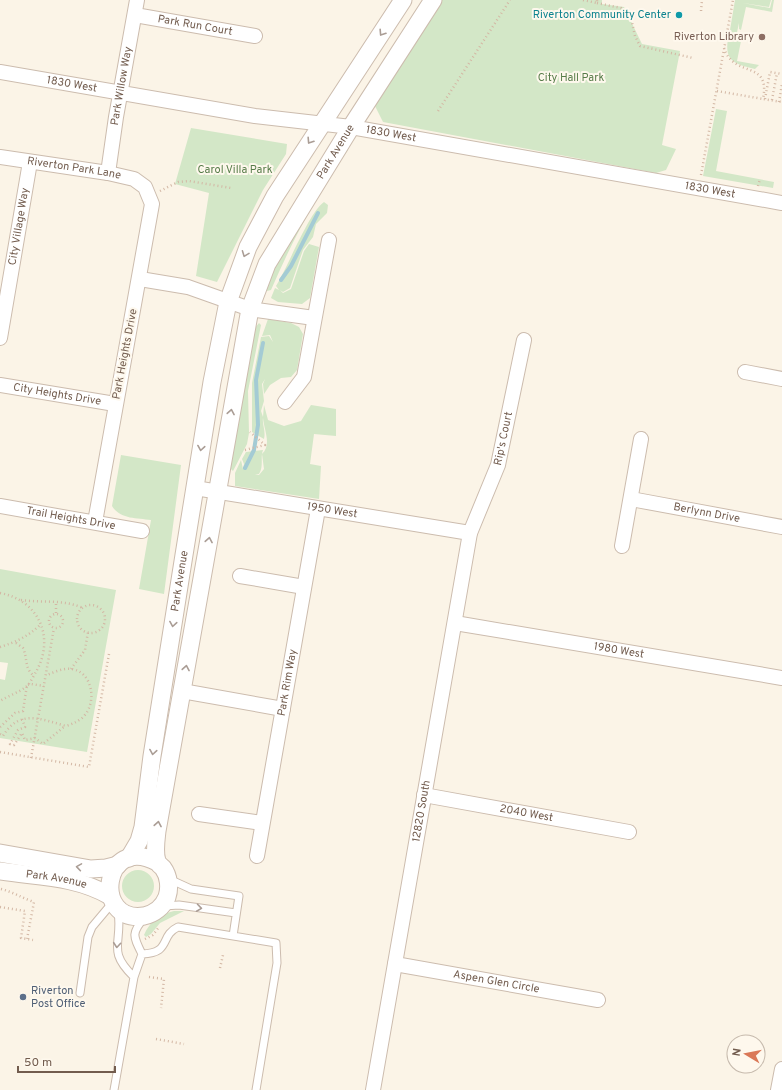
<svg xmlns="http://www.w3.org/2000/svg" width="782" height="1090" font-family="Overpass,sans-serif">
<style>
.green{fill:#d3e7c7}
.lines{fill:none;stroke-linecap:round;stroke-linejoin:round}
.stream{stroke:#a4cbd4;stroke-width:4}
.service-casing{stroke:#ccbcae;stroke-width:9}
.minor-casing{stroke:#ccbcae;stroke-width:16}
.tertiary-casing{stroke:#ccbcae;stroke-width:19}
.path{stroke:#d3b7a4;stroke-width:2.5;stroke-dasharray:1 3;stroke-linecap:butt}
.service{stroke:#fff;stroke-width:7}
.minor{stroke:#fff;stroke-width:14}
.tertiary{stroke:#fff;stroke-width:17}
.oneway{stroke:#aa9d95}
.culture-dot{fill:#0f9aa8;stroke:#fef8ed;stroke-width:1.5}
.education-dot{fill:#8d6e63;stroke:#fef8ed;stroke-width:1.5}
.service-dot{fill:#5c6f8a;stroke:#fef8ed;stroke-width:1.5}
.labels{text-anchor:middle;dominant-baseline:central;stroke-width:4;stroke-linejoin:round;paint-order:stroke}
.culture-label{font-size:11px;fill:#0d838f;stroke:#fef8ed;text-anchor:end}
.street-label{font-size:11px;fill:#725c4e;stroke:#fef8ed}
.education-label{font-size:11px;fill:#785e54;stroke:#fef8ed;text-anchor:end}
.park-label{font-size:11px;fill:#577c49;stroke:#fef8ed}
.service-label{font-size:11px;fill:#4e5e75;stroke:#fef8ed;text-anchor:start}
</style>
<rect width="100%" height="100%" fill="#fbf4e7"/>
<path class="green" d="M440,0H602V4L624,7L642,44L680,51L662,145L676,149L666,170L656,173L383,122L374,104Z
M735,0H771L769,7L743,3L770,8L772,0H774L772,12L746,7L741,30L739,29V23L736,37L729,36Z
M728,39L741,41L737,61L759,65L755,69C736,64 724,62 728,39Z
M716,109L727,111L716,171L774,182L773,188L703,176Z
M191,128L287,144L286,154L263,190L217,282L196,276L209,193L175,184Z
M348,150C317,194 292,241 271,290L267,291V285L287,240L344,151Z
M324,202L328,205L327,213L316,224L313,237L303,250L290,288L283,292L280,290L283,293L291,289L304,251L309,244L319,247L310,298L302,304L278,302L271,298L275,288L279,290L276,286C287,269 309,212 324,202Z
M268,319L291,323L299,327L303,334L297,370L291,377L281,378L270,385L264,394L263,384L265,379L262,384L264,401L261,411L263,417L264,405L268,420L284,426L301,421L311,405L336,409V436L314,434L310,464L321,466L319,499L235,486V473L241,460L243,469L244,464L242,459L246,452L263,450C260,458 264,466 259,474L255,475H259L264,469L262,454C272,445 264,430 263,418C262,425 266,431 264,439L252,432V383L261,337L269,336L273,342L270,335L262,336Z
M259,323L261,325L248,391L249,433L247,444L233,471L230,468L254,329Z
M121,455L181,465L164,594L139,589L151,520C136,518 120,519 112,506Z
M0,569L116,590L87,752L0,738V679L5,680L8,663L0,662Z
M122 886a16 16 0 1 1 32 0a16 16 0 1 1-32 0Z
M174,911H184L160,923L151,934L146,937L144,935C150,921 159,915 174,911Z"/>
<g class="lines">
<path class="stream" d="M281,280L291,266L318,213
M245,468L254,450L258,425L256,380L263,343"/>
<g class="service-casing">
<path id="service" d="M169,879L191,889L239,896L233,936
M164,906L179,905L236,913
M118,911C123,944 106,950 134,977
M142,954C172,953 159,936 178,927L276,943L277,963L256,1090
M80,993L88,937L92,927L113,902
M114,1090L134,977L142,954C133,936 131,933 145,917"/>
</g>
<g class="minor-casing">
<g id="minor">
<path id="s1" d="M135,15L255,36"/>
<path id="s2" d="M0,72L255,116L351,127L782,203"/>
<path id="s3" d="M0,157L108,173L134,179L145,187L152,204L95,522"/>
<path id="s4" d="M108,173L116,117L137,0"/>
<path d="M140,279L188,287L250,309L314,318"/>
<path id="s5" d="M0,338L30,162"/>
<path d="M745,372L782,379"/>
<path id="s6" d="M0,385L115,404"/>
<path d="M285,402L304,377L329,240"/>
<path id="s7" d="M195,488L470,533"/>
<path id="s8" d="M631,499L782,527"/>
<path id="s9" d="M0,506L142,531"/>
<path d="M622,546L641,439"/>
<path d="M240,576L304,587"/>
<path id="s10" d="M455,623L782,678"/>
<path d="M182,691L283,709"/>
<path id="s11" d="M424,795L629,832"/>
<path d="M199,814L262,823"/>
<path id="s12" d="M257,856L318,509"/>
<path id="s13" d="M395,964L598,1000"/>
<path id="s14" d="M373,1090L470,533L498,465L524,340"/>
<path d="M778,1090L782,1069"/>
</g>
</g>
<g class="tertiary-casing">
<g id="tertiary">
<path d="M0,853L91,869L106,868L118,865"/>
<path id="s15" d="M129,858L139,841L143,827L152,756L184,555L212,382L228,302L248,247L275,196L403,0"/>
<path id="s16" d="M157,862C102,833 92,924 144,916C154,914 163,907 167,897C170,888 169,876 163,868C161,866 158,864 157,861C154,852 156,840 157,831L250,309L267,264L351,127L433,0"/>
<path id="s17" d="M0,871C38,877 76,876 110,896"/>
</g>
</g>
<path class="path" d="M583,0L597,3V0
M597,3L621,8L631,18L635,36L640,46L693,58
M701,11L702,0
M726,38L738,39
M724,48C734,79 771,59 763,99L782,102
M717,91L763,99
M765,99L770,72L782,74
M772,100L777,73
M779,102L782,84
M438,111L510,0
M701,175L733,0
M758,186L760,179
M160,191L178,182L189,181L231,188
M245,450L265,445L250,432
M0,593C38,600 55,636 37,670C34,675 31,682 27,686C20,692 8,696 0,701
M21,600C42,603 63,599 83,608
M77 619a14 14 0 1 1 28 0a14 14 0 1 1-28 0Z
M56,613V602
M49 621a7 7 0 1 1 14 0a7 7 0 1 1-14 0Z
M16,643L23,648C28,659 24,668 34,676
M0,647C16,642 29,636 41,624
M71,669L85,650L88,632
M22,719L25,727L18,730L10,744L14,745L22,733L25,740L35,738L43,744L65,726
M0,727L15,713L23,711L27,685L31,684L44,686
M0,734L3,736C19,709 41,719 66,726C72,724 77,722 82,718C98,704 93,671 71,669C63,668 54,672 47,675
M0,752L89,767L109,654
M31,758L54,628
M1,889C13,892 22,898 34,902L27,939
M0,907L25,911L21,938L33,940
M145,939L153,935L159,927
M220,968L223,955
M149,977L164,979L161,1008
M156,1039L184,1044"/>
<use href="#service" class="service"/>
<use href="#minor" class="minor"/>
<use href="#tertiary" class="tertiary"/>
</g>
<defs><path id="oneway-chevron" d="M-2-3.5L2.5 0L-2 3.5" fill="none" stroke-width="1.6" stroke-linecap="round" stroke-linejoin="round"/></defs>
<g class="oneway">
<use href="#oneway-chevron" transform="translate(382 33) rotate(123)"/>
<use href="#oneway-chevron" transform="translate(310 141) rotate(123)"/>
<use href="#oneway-chevron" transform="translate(245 254) rotate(111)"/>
<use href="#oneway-chevron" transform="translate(231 412) rotate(-80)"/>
<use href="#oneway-chevron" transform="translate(201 448) rotate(99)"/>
<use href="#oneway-chevron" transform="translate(209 540) rotate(-80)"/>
<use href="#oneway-chevron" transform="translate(173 624) rotate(99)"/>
<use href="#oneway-chevron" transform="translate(186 668) rotate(-80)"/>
<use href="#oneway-chevron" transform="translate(153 752) rotate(99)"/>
<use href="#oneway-chevron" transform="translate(158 824) rotate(-80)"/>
<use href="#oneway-chevron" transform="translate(79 867) rotate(-171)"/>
<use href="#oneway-chevron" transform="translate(199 908) rotate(8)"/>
<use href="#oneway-chevron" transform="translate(117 945) rotate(95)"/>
</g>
<circle class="culture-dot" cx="679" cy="15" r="4"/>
<circle class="education-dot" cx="762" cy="37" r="4"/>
<circle class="service-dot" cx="23" cy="997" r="4"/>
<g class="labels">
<g class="culture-label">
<text x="671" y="15">Riverton Community Center</text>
</g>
<g class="street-label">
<text stroke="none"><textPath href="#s1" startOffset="61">Park Run Court</textPath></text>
<text stroke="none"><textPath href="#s2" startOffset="73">1830 West</textPath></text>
<text stroke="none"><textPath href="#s4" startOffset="88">Park Willow Way</textPath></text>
<text stroke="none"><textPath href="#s2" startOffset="396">1830 West</textPath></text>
<text stroke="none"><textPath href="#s16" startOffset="929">Park Avenue</textPath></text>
<text stroke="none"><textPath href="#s3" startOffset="75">Riverton Park Lane</textPath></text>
<text stroke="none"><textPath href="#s2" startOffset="720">1830 West</textPath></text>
<text stroke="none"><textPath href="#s5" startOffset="113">City Village Way</textPath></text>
<text transform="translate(125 354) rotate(-79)">Park Heights Drive</text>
<text stroke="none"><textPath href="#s6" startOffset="58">City Heights Drive</textPath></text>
<text stroke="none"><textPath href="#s14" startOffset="666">Rip's Court</textPath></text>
<text stroke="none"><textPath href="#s7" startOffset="139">1950 West</textPath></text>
<text stroke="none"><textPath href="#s8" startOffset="77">Berlynn Drive</textPath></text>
<text stroke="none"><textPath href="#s9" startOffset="72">Trail Heights Drive</textPath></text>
<text stroke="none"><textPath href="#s15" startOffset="283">Park Avenue</textPath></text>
<text stroke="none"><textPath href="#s10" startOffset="166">1980 West</textPath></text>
<text stroke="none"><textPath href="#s12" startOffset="176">Park Rim Way</textPath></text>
<text stroke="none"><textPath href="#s14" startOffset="283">12820 South</textPath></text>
<text stroke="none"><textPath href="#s11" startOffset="104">2040 West</textPath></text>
<text stroke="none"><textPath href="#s17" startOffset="57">Park Avenue</textPath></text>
<text stroke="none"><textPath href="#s13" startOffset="103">Aspen Glen Circle</textPath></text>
</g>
<g class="education-label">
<text x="754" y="37">Riverton Library</text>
</g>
<g class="park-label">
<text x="571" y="78">City Hall Park</text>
<text x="235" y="170">Carol Villa Park</text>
</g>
<g class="service-label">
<text x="31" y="991">Riverton<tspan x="31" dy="13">Post Office</tspan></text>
</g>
</g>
<g transform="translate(746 1054) rotate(280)"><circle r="19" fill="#fef8ed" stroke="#c6baad"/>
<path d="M0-3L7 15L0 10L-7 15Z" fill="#da7857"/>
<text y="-6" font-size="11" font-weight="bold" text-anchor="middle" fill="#725c4e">N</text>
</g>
<path d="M18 1066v6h97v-6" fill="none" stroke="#725c4e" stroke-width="2"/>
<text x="24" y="1066" font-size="12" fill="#725c4e" stroke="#fef8ed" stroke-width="3" paint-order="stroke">50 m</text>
</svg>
